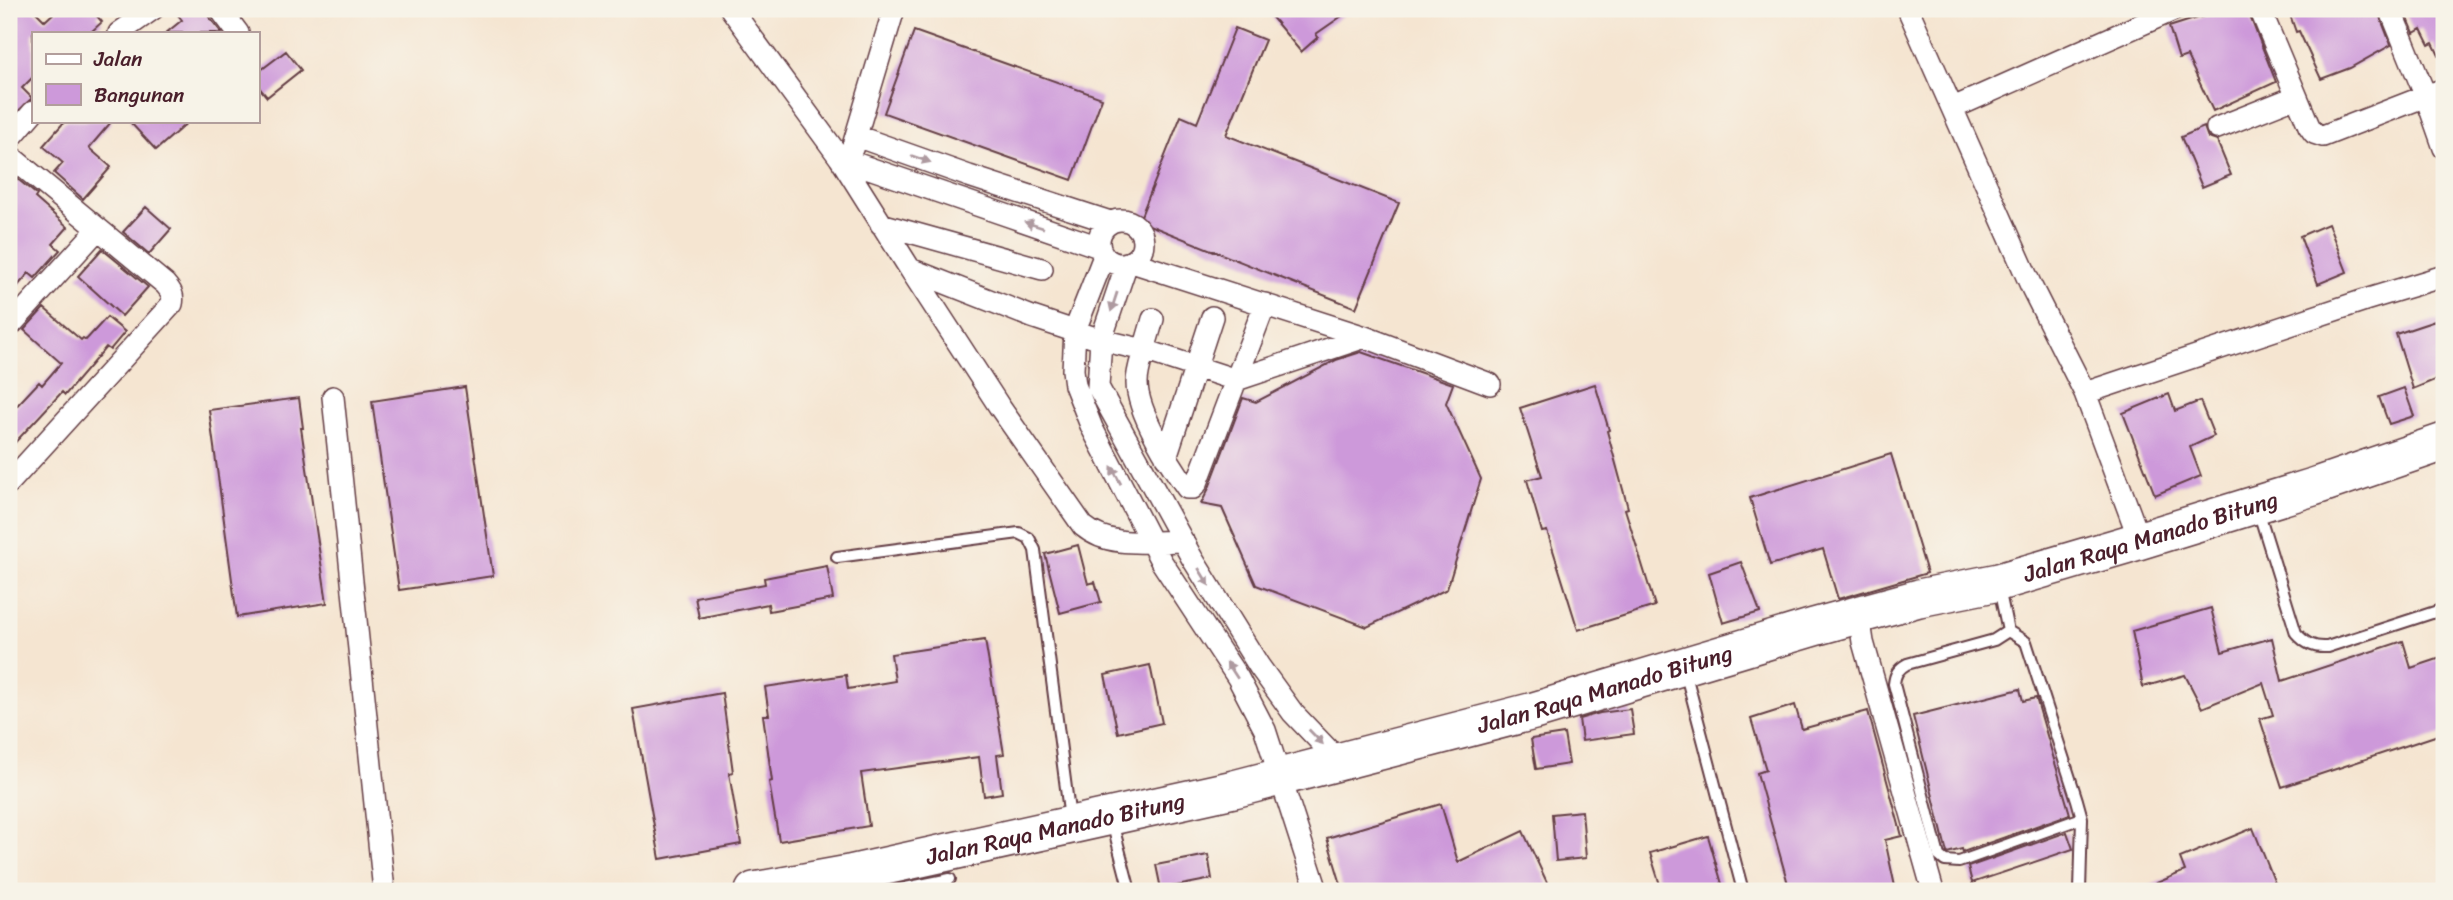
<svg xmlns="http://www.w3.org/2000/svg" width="2453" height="900" font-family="Sriracha,sans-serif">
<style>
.building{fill:#cd99da}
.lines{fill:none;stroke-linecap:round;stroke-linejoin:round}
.lane-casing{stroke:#643d44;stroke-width:14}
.street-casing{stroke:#643d44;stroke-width:24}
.highway-casing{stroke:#643d44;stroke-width:40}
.lane{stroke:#fff;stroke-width:10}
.street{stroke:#fff;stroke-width:21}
.highway{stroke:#fff;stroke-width:37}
.oneway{fill:#ae9aa0}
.labels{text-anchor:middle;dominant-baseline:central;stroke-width:5;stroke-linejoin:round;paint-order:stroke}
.street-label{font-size:23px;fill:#4a1f2b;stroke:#f7f3e8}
</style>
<rect width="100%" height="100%" fill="#f7f3e8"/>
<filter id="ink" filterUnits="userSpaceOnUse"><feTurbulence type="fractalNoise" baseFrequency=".0143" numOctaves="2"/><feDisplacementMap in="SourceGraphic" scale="14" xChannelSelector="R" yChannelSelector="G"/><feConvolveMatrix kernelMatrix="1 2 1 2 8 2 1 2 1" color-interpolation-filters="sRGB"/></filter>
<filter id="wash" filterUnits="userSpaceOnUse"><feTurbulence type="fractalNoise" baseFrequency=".00686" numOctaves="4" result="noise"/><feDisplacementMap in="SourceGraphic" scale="28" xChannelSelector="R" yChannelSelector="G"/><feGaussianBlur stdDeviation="1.57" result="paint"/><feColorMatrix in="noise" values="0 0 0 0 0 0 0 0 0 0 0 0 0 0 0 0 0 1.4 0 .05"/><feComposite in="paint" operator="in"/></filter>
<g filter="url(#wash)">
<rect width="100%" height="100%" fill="#f5e5d1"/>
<g id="blocks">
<path class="building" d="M9,9H33L45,21L58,9H105L97,16L102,22L90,33H33V77L22,88L32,98L9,120Z
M186,9H207L209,17L222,33H166L182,20L178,15Z
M1265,9H1295L1302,16L1313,9H1352L1316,34L1318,37L1301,52Z
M2226,9H2247L2276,82L2213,111L2187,56L2179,59L2169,27Z
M2299,9H2377L2391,45L2350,68L2321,79L2299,31L2296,32L2289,12Z
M2404,9H2444V66L2433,43L2429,45L2421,29L2414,33Z
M1235,28L1265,40L1226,135L1399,203L1356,308L1139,221L1181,116L1197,123Z
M914,31L1102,98L1072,180L884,113Z
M286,51L301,70L267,97L257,85V73Z
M65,121H112L89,148L111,167L83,199L54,173L63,163L43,146Z
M129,121H189L156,150Z
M2204,127L2208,138L2217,141L2231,175L2202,187L2181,137Z
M15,177L37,195L35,198L68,227L53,244L60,250L35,278L29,273L9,296V184Z
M146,207L171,229L149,254L123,232Z
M2328,224L2347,272L2318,284L2300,236Z
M102,249L148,287L122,316L78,276Z
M44,308L81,340L83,338L86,340L107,317L125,332L110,350L106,347L65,395L62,392L9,449V414L39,382L42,385L61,363L24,330Z
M2444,318V376L2413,389L2396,334Z
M1361,352L1453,384L1446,403L1481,479L1447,589L1367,627L1256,585L1222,508L1201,504L1209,488L1243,398L1256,402L1336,360Z
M1595,384L1609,430L1607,431L1628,508L1625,509L1655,606L1578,630L1547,531L1542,532L1527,480L1542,476L1520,408Z
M465,387L493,576L399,590L372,401Z
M2404,388L2414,416L2389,424L2379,397Z
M2169,394L2175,411L2200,401L2214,436L2190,447L2201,476L2155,495L2123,413Z
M299,398L303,428H301L327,603L237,617L209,410Z
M1891,454L1927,573L1838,599L1823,549L1770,565L1750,498Z
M1078,545L1088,584L1095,582L1101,602L1060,613L1045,554Z
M1741,562L1760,612L1723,623L1709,573Z
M827,566L833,599L769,611L768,604L699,618L695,597L765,584L764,578Z
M2211,608L2222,652L2272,638L2282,681L2403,641L2411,668L2444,657V733L2282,787L2260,719L2273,715L2263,683L2202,708L2185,675L2143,687L2132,631Z
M985,640L1004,754L997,755L1002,793L984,796L979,757L861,773L869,826L779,841L769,782L772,781L763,715H769L765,687L846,675L848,689L895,681L891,654Z
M1150,665L1162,723L1118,733L1105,675Z
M2020,689L2023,701L2036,698L2070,814L1963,852L1962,849L1947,853L1913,716Z
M722,693L733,772L729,773L741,844L660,859L633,709Z
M1795,705L1802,729L1868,711L1902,836L1885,840L1896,891H1790L1757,773L1766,770L1751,719Z
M1630,709L1634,734L1582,741L1579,719L1600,713Z
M1564,734L1569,764L1536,769L1531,739Z
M1441,804L1458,862L1523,831L1551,891H1343L1327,838Z
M1582,811L1586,858L1556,861L1552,814Z
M2253,828L2278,891H2138L2185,871L2180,858Z
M2067,832L2073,849L1972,883L1968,867Z
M1708,836L1724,891H1662L1650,853Z
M1208,855L1212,879L1161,889L1156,865Z"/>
</g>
</g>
<g filter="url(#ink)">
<use href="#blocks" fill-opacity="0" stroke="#643d44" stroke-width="2"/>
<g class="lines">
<g class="lane-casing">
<path id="lane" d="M2258,510L2296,633C2305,643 2313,648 2327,647L2444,609
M837,557L1019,533L1029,538L1035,550L1070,819
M1999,588L2008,631L1994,640L1907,664C1898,669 1895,674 1894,684L1939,856L1945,861L1959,862L2082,818
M2008,631L2026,642L2077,800L2082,818L2080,891
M1685,671L1743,891
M1112,822L1130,891
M891,891L950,879"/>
</g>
<g class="street-casing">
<path id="street" d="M220,9L238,33
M731,9L840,158L910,269
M1908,9L2032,288L2085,393L2140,541
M2260,9L2309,126L2314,133L2323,136L2444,89
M2390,9L2426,97L2444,148
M119,33L153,9
M1953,108L2176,9
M2217,128L2295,97
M856,136L969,176L1110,222
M9,140L33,112
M852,149L894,9
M9,155L165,284C171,291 174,295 172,304L9,483
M840,158L1099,247
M1099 242a22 22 0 1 1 44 0a22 22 0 1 1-44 0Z
M881,224L1042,269
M1104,256L1075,330L1073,370L1075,385L1092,428L1161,561L1238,678L1265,730L1317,891
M1132,262L1365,337
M1127,263L1101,340L1098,387L1192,558L1259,666L1293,713L1338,760
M1153,319L1144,350L1236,380L1265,304
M9,327L98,229
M2085,393L2365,300L2444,276
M333,397L384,891
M1166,457L1212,317
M1183,541C1150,541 1110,549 1083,526L999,406L910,269L1032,317L1101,340L1144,350C1141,361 1137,372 1137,383C1137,412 1170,464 1187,488H1193L1197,483L1236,380L1365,337L1490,384
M1859,615L1863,642L1933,891"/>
</g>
<g class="highway-casing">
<g id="highway">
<path id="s1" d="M754,891L849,874L1234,789L1534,711L1814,627L1919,598L1999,582L2125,545L2313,487L2444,442"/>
</g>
</g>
<use href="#lane" class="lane"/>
<use href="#street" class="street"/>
<use href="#highway" class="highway"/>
</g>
<defs><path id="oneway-solid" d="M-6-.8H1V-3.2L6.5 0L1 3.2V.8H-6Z" transform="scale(1.75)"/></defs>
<g class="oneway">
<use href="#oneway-solid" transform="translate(921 159) rotate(19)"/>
<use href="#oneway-solid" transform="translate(1034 225) rotate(-162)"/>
<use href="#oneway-solid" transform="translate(1114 302) rotate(108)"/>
<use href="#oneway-solid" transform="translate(1116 475) rotate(-118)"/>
<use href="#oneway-solid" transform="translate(1204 577) rotate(58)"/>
<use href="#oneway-solid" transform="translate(1232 670) rotate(-123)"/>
<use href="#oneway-solid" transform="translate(1316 737) rotate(46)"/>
</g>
</g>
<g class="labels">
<g class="street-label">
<text stroke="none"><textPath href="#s1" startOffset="1442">Jalan Raya Manado Bitung</textPath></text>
<text stroke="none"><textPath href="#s1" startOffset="875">Jalan Raya Manado Bitung</textPath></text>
<text stroke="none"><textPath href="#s1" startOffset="308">Jalan Raya Manado Bitung</textPath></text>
</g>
</g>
<rect width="2453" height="900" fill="none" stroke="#f7f3e8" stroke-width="35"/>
<rect x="32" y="32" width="228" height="91" fill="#f7f3e8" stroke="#b29e9c" stroke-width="2"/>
<rect x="46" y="54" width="35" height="10" fill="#ffffff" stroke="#b29e9c" stroke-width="2"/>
<text x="94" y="66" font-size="21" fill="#4a1f2b">Jalan</text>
<rect x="46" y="84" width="35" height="21" fill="#cd99da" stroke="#b29e9c" stroke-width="2"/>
<text x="94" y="102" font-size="21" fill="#4a1f2b">Bangunan</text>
</svg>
